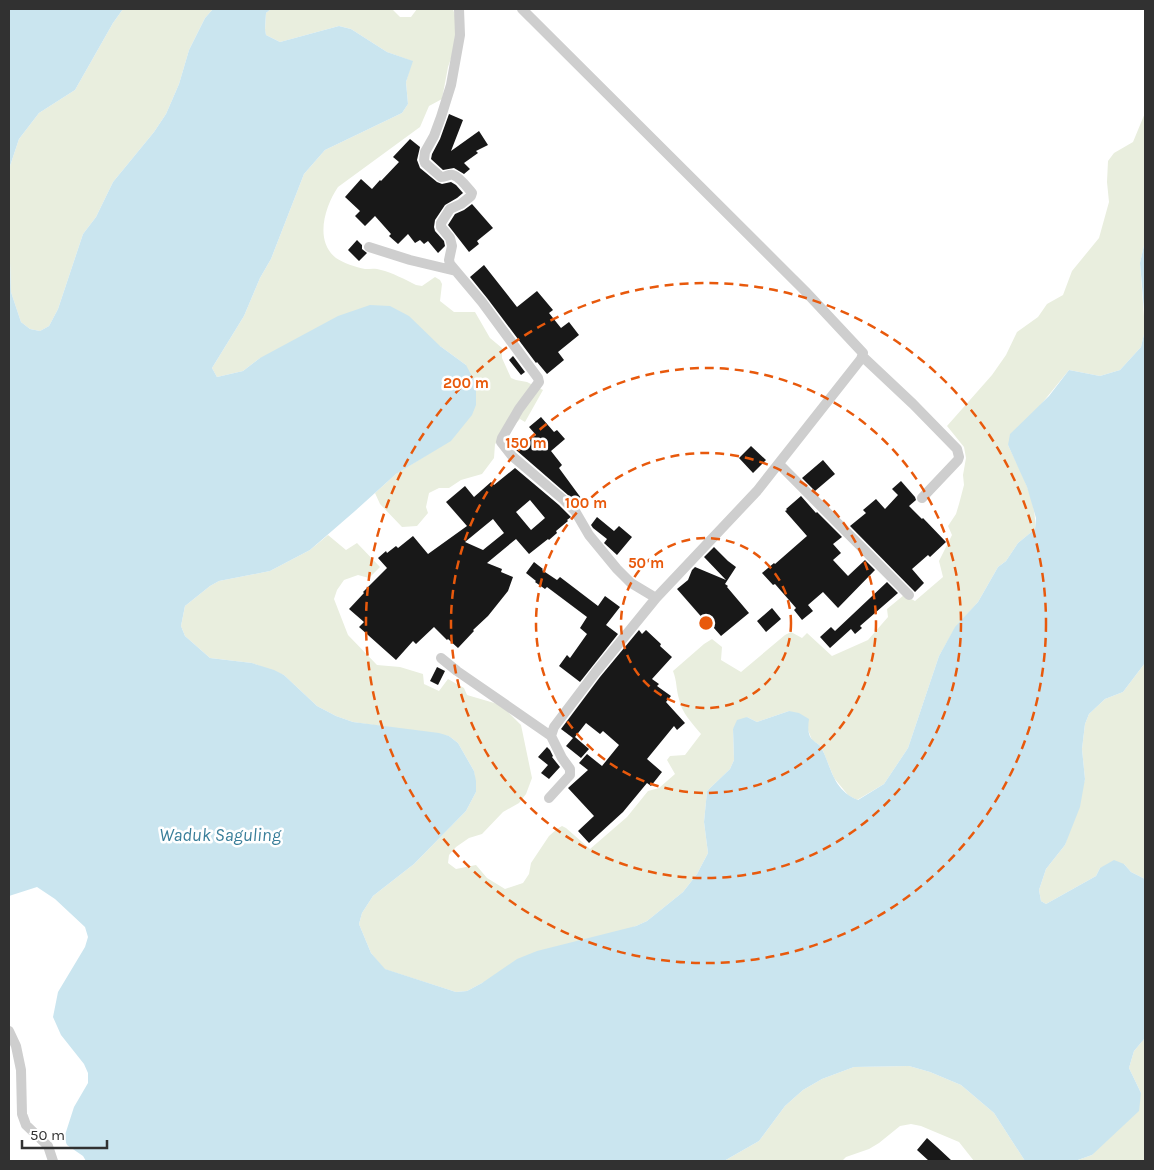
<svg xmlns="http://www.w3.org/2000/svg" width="1154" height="1170" font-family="Karla,sans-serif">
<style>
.green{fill:#e9eede}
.water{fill:#cae5ef}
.building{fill:#181818;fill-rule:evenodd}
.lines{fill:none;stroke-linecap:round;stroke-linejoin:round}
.street{stroke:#cecece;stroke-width:10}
.ring{fill:none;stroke:#e8590c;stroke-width:2.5;stroke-dasharray:9 6}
.labels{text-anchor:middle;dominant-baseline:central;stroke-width:5;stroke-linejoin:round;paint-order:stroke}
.water-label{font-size:18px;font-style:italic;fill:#397e99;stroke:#fff}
.centre{fill:#e8590c;stroke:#fff;stroke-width:2.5}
.ring-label{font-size:15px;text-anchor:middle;font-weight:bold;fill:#e8590c;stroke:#fff;stroke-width:5;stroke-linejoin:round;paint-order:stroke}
</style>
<rect width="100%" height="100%" fill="#fff"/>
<path class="green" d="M123,9H213L205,18L189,50L179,84L166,114L154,132L113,182L96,217L83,234L58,309L49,326L40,331L30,329L21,322L11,292L9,232V180L10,166L19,139L39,113L75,90L113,23Z
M271,9H392L400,17H411L417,9H453L456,19L454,50L448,67L442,99L429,106L420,127L338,187C325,206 314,241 336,258C343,263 356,267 365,269C370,269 376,268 381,270C391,272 406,280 416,285L422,286L435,277L440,280L442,284L440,301L454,312H475L490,338L502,348V358L511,378L516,380L527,382L543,390L525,422L520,419L495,444L494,458L482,474L461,480L449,488H439L429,493L426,507L428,513L417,526L402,527L380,504L375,493L396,474L451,440L466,365L440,346L260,358L243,371L217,377L212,368L244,316L260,278L271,259L304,174L325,150L402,113L408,104L406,82L412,61L387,52L351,29L339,26L280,42L266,35L265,30L266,13Z
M1145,113V241L1140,263L1145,330L1141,347L1120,370L1100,376L1069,370L1008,445C1020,471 1037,500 1035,529L1018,543L1006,561L998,567L978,602L955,628L939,656L908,748L884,784L857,800L848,795L834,778L821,746L812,740L808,730L789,711L757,722L747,717L733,729L734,760L730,769L707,791L704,822L708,853L697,874L683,892L647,921L636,926L482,983L467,991L456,992L384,969L371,953L359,924L362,913L373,896L414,864L466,811L476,792L474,771L458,743L449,736L353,722L336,716L317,706L284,675L252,663L210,658L185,636L181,626L185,606L210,586L219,581L270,571L310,550L328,535L346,550L357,543L380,567L369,578L358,575L344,580L337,590L334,599L348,635L377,665L400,667L423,674L424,684L439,691L448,679L464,688L467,695L501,705L521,725L532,778L526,794L519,803L503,812L482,834L469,838L456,847L449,855L448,863L456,869L476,865L487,878L505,889L523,883L529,874L531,863L549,836L557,829L562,826L566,828L590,849L627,817L648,791L659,788L675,774L667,760L670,756L685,755L701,734C693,724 681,712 679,699C676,689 677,681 673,671L704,644L712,639L722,647L721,660L741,672L785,635L791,632L802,638L807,633L832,656L868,640L888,617L887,609L904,595L915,601L943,577L939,561L952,535L948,526L956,514L959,504L964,485L963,475L966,458L964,447L947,426L992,375L1006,355L1017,332L1038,317L1047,304L1063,295L1072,271L1099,238L1109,202L1107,182L1108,161L1114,153L1133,142Z
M1145,663V879L1131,872L1124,864L1100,868L1096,876L1046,904L1041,901L1039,890L1046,869L1065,845L1085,779L1082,749L1085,724L1089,714L1105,699L1123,692Z
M1145,1038V1159L1144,1161H1075L1092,1155L1141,1093L1129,1068L1134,1051Z
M909,1066L930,1072L961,1085L994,1113L1025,1161H974L959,1142L921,1126L911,1124L900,1126L879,1143L869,1149L846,1157L842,1161H724L759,1141L785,1106L803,1090L822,1079L854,1067Z"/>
<path class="water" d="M9,9H123L113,23L75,90L39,113L19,139L10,166L9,180Z
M213,9H271L266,13L265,29L266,35L280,42L339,26L351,29L387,52L413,61L406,82L408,104L402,113L325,150L304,174L271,259L260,278L244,316L212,368L217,377L243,371L260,358L338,316L370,305L390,306L409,316L440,346L466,365L476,384V405L472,415L451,441L396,474L355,511L310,550L270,571L219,581L210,586L185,606L181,626L185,636L210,658L252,663L274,670L284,675L317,706L336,716L353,722L439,733L449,736L458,743L474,771L476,781V792L466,811L414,864L373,896L362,913L359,924L371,953L385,969L456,992L467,991L482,983L517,959L537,951L636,926L647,921L683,892L697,874L708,853L704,822L707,791L730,769L734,760L733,729L737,720L747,717L757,722L789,711L799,713L809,719C808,726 807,736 814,741C817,744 820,744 822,749C832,769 833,790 858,800L884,784L908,748L939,656L955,627L978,602L998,567L1006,561L1018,543L1035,529L1036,518L1027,487L1008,445L1010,434L1049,396L1069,370L1100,376L1120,370L1141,347L1145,330V663L1123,692L1105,699L1089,714L1085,724L1082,749L1085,779L1080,807L1065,845L1046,869L1039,890L1041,901L1046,904L1096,876L1100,868L1114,860L1124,864L1131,872L1145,879V1038L1134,1051L1129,1068L1141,1093L1139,1111L1092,1155L1075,1161H1025L994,1113L961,1085L930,1072L909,1066L854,1067L822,1079L803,1090L785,1106L759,1141L724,1161H86L83,1156L67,1145L65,1140V1135L74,1107L88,1083V1073L84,1064L61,1035L53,1017L58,992L85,947L88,937L85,927L55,899L37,887L9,896V232L11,292L21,322L30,329L40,331L49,326L58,309L83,234L96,217L113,182L154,132L166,114L179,84L189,50L205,18Z
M1145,241V321L1140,263Z"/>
<path class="building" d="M449,114L463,120L451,151L479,131L488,145L476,151L478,153L464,163L470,169L464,174L454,168L443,170L431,159L432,154L440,139Z
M410,139L420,147L417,160L420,168L437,182L442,184L451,182L456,185L463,193L457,198L445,205L435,220L434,227L435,231L444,241L445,246L438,253L428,241L424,244L420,240L415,243L408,234L398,244L389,236L391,234L375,216L365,226L355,216L360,211L345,197L361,179L372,189L380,180L381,181L399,162L393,157Z
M472,204L493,228L477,241L479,244L469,252L448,225L455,214L464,210Z
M357,240L362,245V249L367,253L359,261L348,250Z
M484,265L517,307L537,291L553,310L549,313L561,328L569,322L579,335L558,352L564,360L547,374L537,362L536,363L487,298L470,277Z
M513,356L525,372L521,375L509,360Z
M541,417L554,432L557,430L565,439L551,451L562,465L559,468L581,498L576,502L516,450L536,435L529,427Z
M751,446L766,460L753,473L739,458Z
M823,460L835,474L815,491L802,478Z
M515,468L559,505L571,517L567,520L568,521L556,531L557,533L549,540L548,539L529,554L516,539L487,563L502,569L501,572L513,577L508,591L488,616L473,630L474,631L458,648L448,639L447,640L434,627L416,644L413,641L396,660L359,627L364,622L349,609L364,593L363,592L387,568L378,558L386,551L387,553L396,546L398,548L413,536L428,554L467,526L446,502L465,486L474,497L491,482L494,485ZM530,500L545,518L531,530L516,512ZM493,519L504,533L483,550L465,542Z
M901,481L915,497L916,500L909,506L922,519L923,518L946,542L930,557L928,555L912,569L924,583L915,592L850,526L866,513L863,510L876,499L885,509L898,495L892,489Z
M801,496L816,513L817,512L842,537L833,544L841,553L833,560L848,576L865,560L875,570L838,608L823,592L808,605L813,611L802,620L794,610L796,608L775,584L773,585L762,573L774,563L775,564L807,536L785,511L787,510L786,509Z
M597,517L614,531L619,526L632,537L617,555L604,543L607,539L593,528L591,525Z
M714,547L728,561L736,567L725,584L728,586L727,587L749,613L721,636L706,619L705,621L677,589L688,580L692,570L695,567L726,580L704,557Z
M534,562L543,569L542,570L557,580L560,577L598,606L605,596L620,607L606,625L618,634L580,682L559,666L567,655L570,658L587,634L580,628L587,617L547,587L545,589L535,582L536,581L526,573Z
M887,582L898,593L860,626L862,628L855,634L851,629L830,648L820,637L831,627L835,631Z
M772,608L781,619L766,632L757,621Z
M639,630L642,634L646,630L661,644L660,646L672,657L652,679L659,684L657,686L671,696L666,702L685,723L677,730L674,726L647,759L662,772L651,786L647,783L623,812L589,843L578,831L594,816L568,788L588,770L579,763L587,754L602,766L619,745L603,731L600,734L586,723L575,737L589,749L581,758L566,746L573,738L561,729L600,677Z
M437,667L445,671L438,685L430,681Z
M547,747L550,750L553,756L552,757L560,767L549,779L541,773L548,765L538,757Z
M927,1138L937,1147L952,1161H929L917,1150Z"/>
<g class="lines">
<path class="street" d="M459,9L460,35L451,85L441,117L434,136L425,152L424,160L425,163L441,177C445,177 449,174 453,175C460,177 467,187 472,193L471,196L461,204L450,209L441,223V227L450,238L452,246L449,260L450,264L482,302L538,378L539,382L519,409L502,438L501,442L512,456L564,500L575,511L589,535L617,569L631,583L656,598
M522,9L805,291L863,353L861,359L757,491L656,598L595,673L554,727L551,736L562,758L570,769V775L549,798
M369,247L410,260L456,271
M862,356L913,404L957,449L959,457L958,460L922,498
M779,464L909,595
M441,658L457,671L551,736
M9,1031L16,1046L21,1070L22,1114L26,1125L48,1146L53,1161"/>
</g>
<g class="ring">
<circle cx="706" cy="623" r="85"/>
<circle cx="706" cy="623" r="170"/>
<circle cx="706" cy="623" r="255"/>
<circle cx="706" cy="623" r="340"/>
</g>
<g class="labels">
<g class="water-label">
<text x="220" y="835">Waduk Saguling</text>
</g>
</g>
<circle cx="706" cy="623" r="8" class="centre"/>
<g class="ring-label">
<text x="466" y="388">200 m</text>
<text x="526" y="448">150 m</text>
<text x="586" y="508">100 m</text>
<text x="646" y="568">50 m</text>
</g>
<rect width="1154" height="1170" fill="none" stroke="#313131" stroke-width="20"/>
<path d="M22 1140v8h85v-8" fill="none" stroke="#313131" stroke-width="2.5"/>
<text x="30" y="1140" font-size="15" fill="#313131" stroke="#ffffff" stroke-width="4" paint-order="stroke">50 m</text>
</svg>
